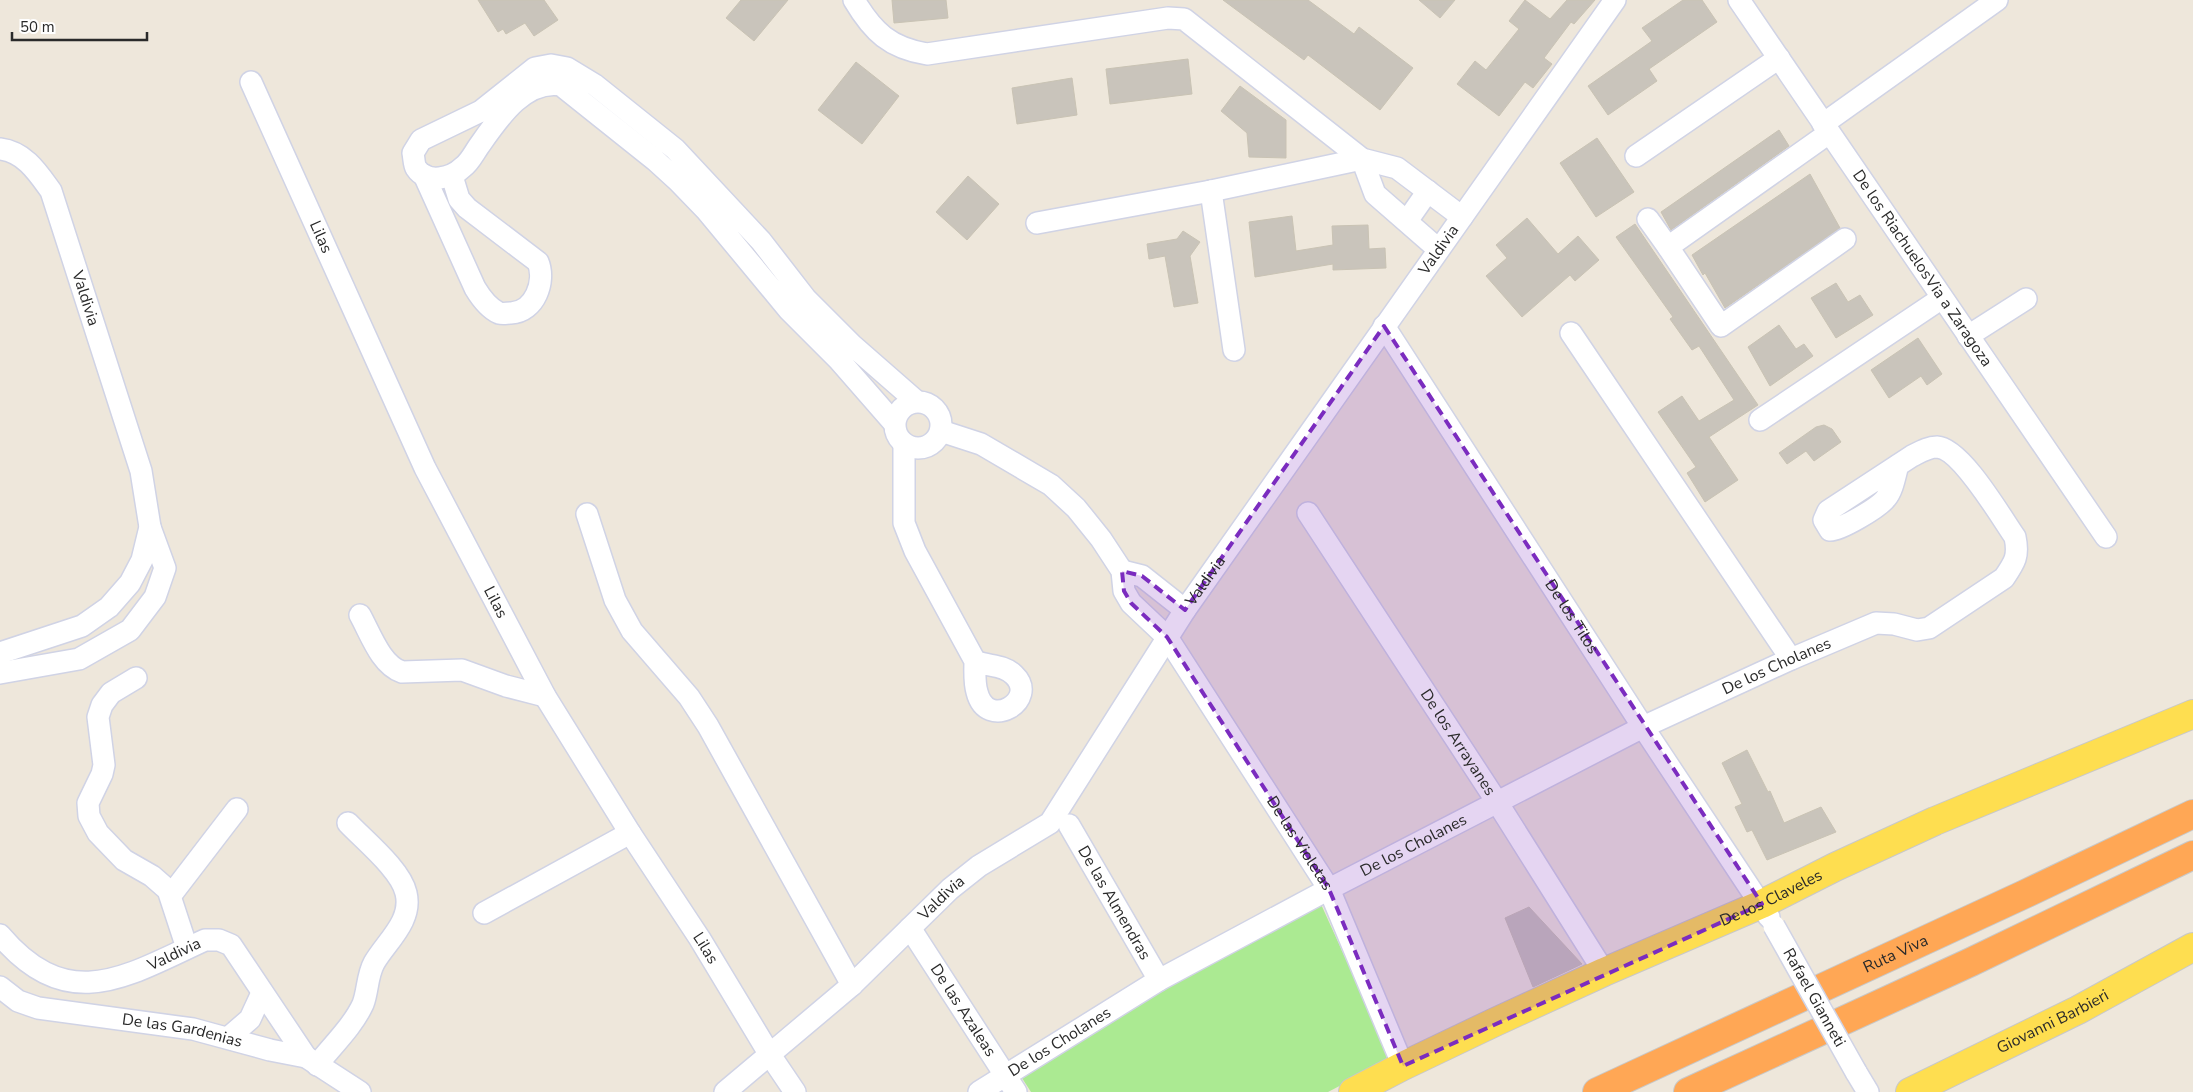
<svg xmlns="http://www.w3.org/2000/svg" width="2193" height="1092" font-family="'Nunito Sans',sans-serif">
<style>
.green{fill:#abea92}
.building{fill:#c9c4bb;stroke:#c9c3b4}
.lines{fill:none;stroke-linecap:round;stroke-linejoin:round}
.minor-casing{stroke:#d0d3e5;stroke-width:24}
.major-casing{stroke:#c8c8c8;stroke-width:30}
.highway-casing{stroke:#c8c8c8;stroke-width:30}
.minor{stroke:#fff;stroke-width:21}
.major{stroke:#fede50;stroke-width:28}
.highway{stroke:#ffa755;stroke-width:28}
.minor-bridge-casing{stroke:#d0d3e5;stroke-width:24;stroke-linecap:butt}
.minor-bridge{stroke:#fff;stroke-width:21}
.marked{fill:#7b2cbf;fill-opacity:0.2;stroke:#7b2cbf;stroke-width:4;stroke-dasharray:10 6;stroke-linejoin:round}
.labels{text-anchor:middle;dominant-baseline:central;stroke-width:4;stroke-linejoin:round;paint-order:stroke}
.street-label{font-size:16px;fill:#2a2a2a;stroke:#fff}
</style>
<rect width="100%" height="100%" fill="#eee7db"/>
<path class="green" d="M1320,902L1391,1059L1328,1092H1031L1022,1078L1164,987Z"/>
<path class="building" d="M478,0H544L558,20L534,36L525,23L506,34L503,29L498,32Z
M741,0H788L754,41L726,18Z
M892,0H946L948,18L894,23Z
M1223,0H1308L1354,34L1359,27L1413,68L1380,110L1308,55L1304,60Z
M1419,0H1455L1440,18Z
M1525,0L1550,19L1567,0H1595L1574,24L1571,22L1544,58L1552,64L1533,88L1525,82L1499,116L1457,84L1475,61L1486,70L1519,29L1509,21Z
M1683,0H1702L1717,22L1649,69L1657,81L1608,115L1588,86L1652,41L1642,28Z
M1188,59L1192,94L1110,104L1106,69Z
M856,62L899,96L862,144L818,110Z
M1072,78L1077,115L1017,124L1012,88Z
M1240,86L1286,120V158L1249,157L1247,133L1221,111Z
M1779,130L1789,146L1671,230L1661,212Z
M1597,138L1634,192L1596,217L1560,163Z
M1810,174L1840,228L1725,308L1705,273L1703,275L1692,255Z
M968,176L999,204L967,240L936,212Z
M1292,216L1296,251L1333,245L1332,226L1368,225L1369,249L1385,248L1386,268L1333,270V264L1255,277L1249,222Z
M1527,218L1558,254L1578,236L1599,260L1575,281L1570,275L1522,317L1486,276L1507,258L1496,245Z
M1635,224L1758,405L1709,437L1738,480L1705,502L1687,473L1696,467L1658,412L1682,396L1699,421L1734,400L1699,346L1692,350L1670,319L1673,317L1616,237Z
M1183,231L1200,242L1190,256L1198,303L1174,307L1165,256L1149,259L1147,244L1177,239Z
M1836,283L1848,302L1860,295L1873,315L1836,338L1811,298Z
M1779,325L1796,349L1804,344L1813,356L1770,386L1748,347Z
M1918,338L1942,374L1927,385L1921,376L1889,398L1871,370Z
M1824,425L1832,429L1841,442L1814,461L1806,451L1787,464L1779,453L1816,427Z
M1747,750L1768,792L1770,791L1784,823L1821,807L1836,832L1767,860L1752,830L1747,832L1735,807L1742,804L1722,763Z
M1529,907L1582,964L1533,987L1505,918Z"/>
<g class="lines">
<g class="minor-casing">
<g id="minor">
<path d="M854,0C873,32 890,48 927,54L1168,18L1184,19L1362,159L1397,168L1462,217"/>
<path id="s1" d="M1739,0L2106,537"/>
<path id="s2" d="M251,82L425,468L545,696L630,833L700,939L770,1055L795,1092"/>
<path d="M1823,124L1997,0"/>
<path d="M1829,133L1668,247L1721,326L1845,239"/>
<path id="s3" d="M0,149C25,152 38,173 51,191L141,471L150,527L142,560L130,583L109,607L82,626L0,653"/>
<path d="M1636,156L1779,58"/>
<path d="M1362,159L1375,194L1438,249"/>
<path d="M424,175L475,288C481,298 488,308 499,313C503,314 507,313 511,313C535,312 546,281 538,262L467,208L459,199L452,176"/>
<path d="M1211,191L1234,350"/>
<path d="M1648,219L1668,247"/>
<path d="M1407,221L1428,191"/>
<path d="M1037,223L1211,191L1362,159"/>
<path id="s4" d="M1384,326L1643,727L1769,917"/>
<path d="M1571,333L1791,659"/>
<path d="M1968,336L2026,299"/>
<circle cx="918" cy="425" r="23"/>
<path d="M1760,420L1942,298"/>
<path d="M894,423L839,360L789,310L707,211L678,181L655,160L561,85C524,79 498,119 479,146C474,153 470,162 463,167C452,178 427,185 416,168C414,165 414,158 413,153L421,140L481,111L535,68L551,65L567,68L595,85L675,149L761,241L806,299L852,345L916,401"/>
<path id="s5" d="M941,431L981,444L1051,485L1076,508L1101,539L1122,571L1124,591L1131,603L1167,637L1329,889L1403,1066"/>
<path d="M904,445V523L915,551L975,661C975,671 974,682 977,692C987,732 1040,700 1014,675C1003,664 988,667 975,661"/>
<path id="s6" d="M1308,513L1497,802L1604,972"/>
<path d="M587,514L615,600L632,631L689,697L708,726L852,985"/>
<path d="M1122,571L1142,576L1185,610"/>
<path d="M360,615C371,635 381,665 402,672L462,670L506,686L545,696"/>
<path d="M0,673L79,659L130,630L155,597L165,568L150,527"/>
<path d="M136,678L111,693L102,705L98,717L104,765L102,774L88,803L89,816L98,833L124,860L152,876L168,890L187,948"/>
<path id="s7" d="M1069,825L1159,980"/>
<path d="M171,895L237,809"/>
<path d="M484,913L630,833"/>
<path id="s8" d="M910,928L1016,1092"/>
<path id="s9" d="M0,935C69,1016 126,976 205,940H219L231,945L306,1057"/>
<path id="s10" d="M0,987L18,1001L38,1008L193,1029L270,1050L306,1057L360,1092"/>
<path d="M228,1038L250,1019L262,993"/>
<path d="M317,1065C332,1046 353,1026 363,1004C368,991 367,976 374,963C386,942 413,921 406,893C401,870 365,841 348,823"/>
<path d="M1856,1072L1868,1092"/>
<path id="s11" d="M725,1092L852,985L950,889L979,866L1050,823L1185,610L1615,0"/>
<path id="s12" d="M979,1092L1159,980L1329,889L1643,727L1791,659L1876,623L1894,624L1917,630L1929,628L2004,578C2015,562 2019,556 2015,537C2001,517 1961,448 1937,447C1928,447 1920,452 1912,456L1828,511L1824,520L1830,530C1839,531 1880,507 1886,498C1893,490 1895,475 1898,465"/>
</g>
</g>
<g class="major-casing">
<g id="major">
<path id="s13" d="M1353,1092L1403,1066L1493,1023L1604,972L1762,904L1835,867L1935,821L2193,714"/>
<path id="s14" d="M1910,1092L2078,1010L2193,947"/>
</g>
</g>
<g class="highway-casing">
<g id="highway">
<path id="s15" d="M1597,1092L2025,894L2193,814"/>
<path d="M1688,1092L1971,962L2193,855"/>
</g>
</g>
<use href="#minor" class="minor"/>
<use href="#major" class="major"/>
<use href="#highway" class="highway"/>
<g class="minor-bridge-casing">
<g id="minor-bridge">
<path id="s16" d="M1774,926L1856,1072"/>
</g>
</g>
<use href="#minor-bridge" class="minor-bridge"/>
</g>
<path class="marked" d="M1384,326L1762,904L1403,1066L1329,889L1167,637L1131,603L1124,591L1122,571L1142,576L1185,610Z"/>
<g class="labels">
<g class="street-label">
<text stroke="none"><textPath href="#s2" startOffset="170">Lilas</textPath></text>
<text stroke="none"><textPath href="#s11" startOffset="1116">Valdivia</textPath></text>
<text stroke="none"><textPath href="#s1" startOffset="325">De los RiachuelosVia a Zaragoza</textPath></text>
<text stroke="none"><textPath href="#s3" startOffset="181">Valdivia</textPath></text>
<text stroke="none"><textPath href="#s11" startOffset="711">Valdivia</textPath></text>
<text stroke="none"><textPath href="#s2" startOffset="575">Lilas</textPath></text>
<text stroke="none"><textPath href="#s4" startOffset="346">De los Tilos</textPath></text>
<text stroke="none"><textPath href="#s12" startOffset="905">De los Cholanes</textPath></text>
<text stroke="none"><textPath href="#s6" startOffset="274">De los Arrayanes</textPath></text>
<text stroke="none"><textPath href="#s5" startOffset="564">De las Violetas</textPath></text>
<text stroke="none"><textPath href="#s12" startOffset="500">De los Cholanes</textPath></text>
<text stroke="none"><textPath href="#s13" startOffset="461">De los Claveles</textPath></text>
<text stroke="none"><textPath href="#s11" startOffset="291">Valdivia</textPath></text>
<text stroke="none"><textPath href="#s7" startOffset="90">De las Almendras</textPath></text>
<text stroke="none"><textPath href="#s2" startOffset="980">Lilas</textPath></text>
<text stroke="none"><textPath href="#s15" startOffset="329">Ruta Viva</textPath></text>
<text stroke="none"><textPath href="#s9" startOffset="195">Valdivia</textPath></text>
<text stroke="none"><textPath href="#s16" startOffset="82">Rafael Gianneti</textPath></text>
<text stroke="none"><textPath href="#s8" startOffset="98">De las Azaleas</textPath></text>
<text stroke="none"><textPath href="#s14" startOffset="159">Giovanni Barbieri</textPath></text>
<text stroke="none"><textPath href="#s10" startOffset="190">De las Gardenias</textPath></text>
<text stroke="none"><textPath href="#s12" startOffset="95">De los Cholanes</textPath></text>
</g>
</g>
<path d="M12 32v8h135v-8" fill="none" stroke="#2a2a2a" stroke-width="2.5"/>
<text x="20" y="32" font-size="15" fill="#2a2a2a" stroke="#ffffff" stroke-width="4" paint-order="stroke">50 m</text>
</svg>
